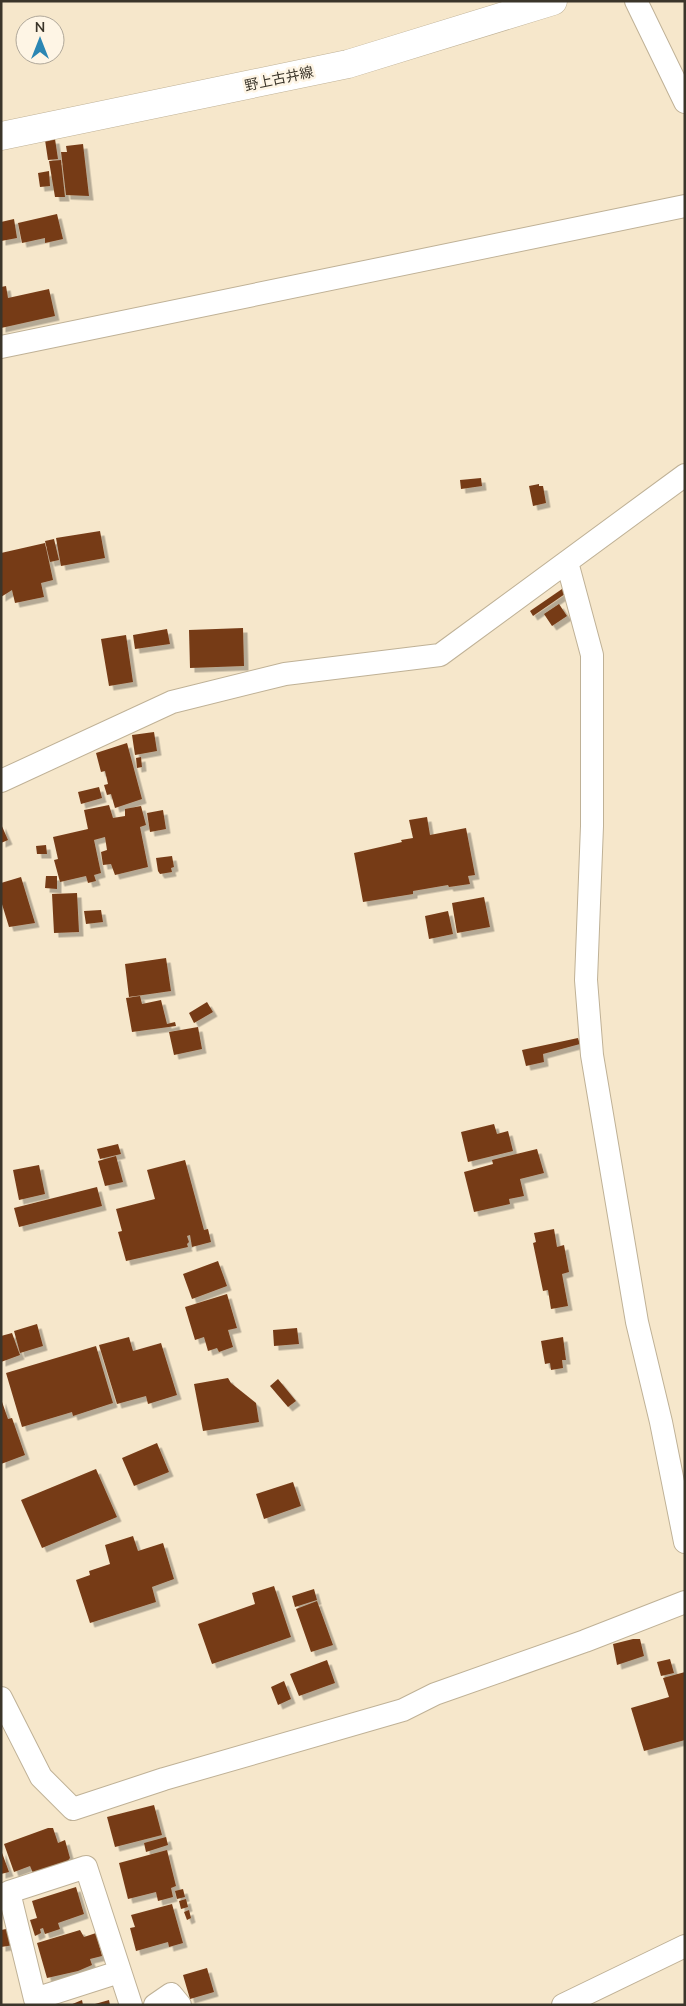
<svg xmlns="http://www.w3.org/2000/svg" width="686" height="2006" font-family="'Nunito Sans','Noto Sans JP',sans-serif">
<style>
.building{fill:#763b17;filter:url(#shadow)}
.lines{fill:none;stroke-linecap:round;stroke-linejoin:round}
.minor-casing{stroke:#bfb196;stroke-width:24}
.secondary-casing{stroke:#bfb196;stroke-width:29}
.minor{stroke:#fff;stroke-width:22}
.secondary{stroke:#fff;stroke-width:28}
.labels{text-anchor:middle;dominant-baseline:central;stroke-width:5;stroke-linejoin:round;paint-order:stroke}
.street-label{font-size:14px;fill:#3b352a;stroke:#fef5e5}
</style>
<defs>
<filter id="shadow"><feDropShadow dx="4.5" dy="4.5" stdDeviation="0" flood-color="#0004"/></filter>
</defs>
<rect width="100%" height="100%" fill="#f6e7cb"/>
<path class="building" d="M55,139L58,159L48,160L45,140Z
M83,144L89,196L66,195L61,152H67L66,146Z
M61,160L65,197H55L49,161Z
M49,171L50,186L40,187L38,173Z
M57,214L63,239L45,243V238L22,243L18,223Z
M14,219L17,238L1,241V222Z
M6,286L8,298L49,289L55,316L1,328V287Z
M481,478L482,486L461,489L460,480Z
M539,484V486H543L546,503L533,506L529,486Z
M100,531L105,558L61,566L56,538Z
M54,539L59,560L50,562L45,541Z
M45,543L53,580L41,583L44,597L15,603L12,590L1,597V553Z
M562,589L565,594L533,616L530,611Z
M559,604L567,616L552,626L544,614Z
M243,628L244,666L190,668L189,630Z
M167,629L170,644L135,649L133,635Z
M126,635L133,682L109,686L101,639Z
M154,732L157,751L135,755L132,735Z
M127,743L142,799L115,808L111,794L107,795L104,785L108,784L105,771L101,772L96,753Z
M141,757L142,767L137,768L136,758Z
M99,787L102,798L81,804L78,792Z
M109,805L113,818L125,816V809L141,806L146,825L140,827L148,867L115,875L111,864L103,865L101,852L107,850L105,837L94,840L101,873L94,875L96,881L88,883L86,876L60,882L54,860L58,859L53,837L88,829L84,810Z
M163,810L166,829L150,832L147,813Z
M427,817L430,835L466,828L475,875L468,876L470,884L449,887L448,885L413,891V894L363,902L354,853L402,842L401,840L413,838L409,820Z
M1,824L8,840L1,843Z
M46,845L47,854H37L36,846Z
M172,856L174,867L171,868L172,872L160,874L158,871L156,858Z
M46,876H57V889L45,888Z
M21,877L35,923L9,927L1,901V883Z
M77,893L79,932L54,933L52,894Z
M484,897L490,927L457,933L452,903Z
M101,910L103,922L86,924L84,911Z
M448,911L453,934L429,939L425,916Z
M166,958L171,991L129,997L125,964Z
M140,996L142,1004L161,1000L167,1024L175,1022L176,1026L132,1032L126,998Z
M207,1002L213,1012L194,1023L189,1013Z
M198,1027L202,1049L174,1055L169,1032Z
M578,1038L580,1044L543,1054L544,1062L526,1066L522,1050Z
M494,1124L497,1134L508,1131L513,1151L468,1162L461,1132Z
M118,1144L121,1154L100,1159L97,1149Z
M537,1149L544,1173L520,1179L524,1196L509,1199L510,1204L474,1212L464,1172L493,1164L492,1160Z
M116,1156L123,1182L105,1186L98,1161Z
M185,1160L204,1230L208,1229L211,1242L192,1247L190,1235L187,1236L189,1242L187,1244L188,1247L126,1261L118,1232L122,1231L116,1209L155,1199L147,1170Z
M39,1165L45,1194L19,1200L13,1170Z
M97,1187L102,1206L19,1227L14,1208Z
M554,1229L557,1247L564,1245L569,1272L562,1274L568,1306L551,1309L548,1290L543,1291L533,1243L536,1242L534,1233Z
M218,1261L227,1286L192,1299L183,1274Z
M227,1294L237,1328L228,1330L233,1347L219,1352L217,1348L208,1351L204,1337L195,1340L185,1307Z
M37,1324L43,1346L20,1353L14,1331Z
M297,1328L299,1344L274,1346L273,1330Z
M12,1333L20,1355L1,1362V1336Z
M129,1337L133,1351L161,1343L177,1395L148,1404L146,1396L117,1404L99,1345Z
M563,1337L566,1360H562L563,1368L551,1370L550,1363L545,1364L541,1341Z
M96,1346L113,1403L73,1416L72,1412L22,1427L6,1373Z
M228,1378L231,1383L256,1403L259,1422L203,1431L194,1384Z
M278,1379L296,1401L288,1407L270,1386Z
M1,1399L8,1419L12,1418L25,1455L1,1464Z
M157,1443L169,1472L134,1486L122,1458Z
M96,1469L117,1517L42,1548L21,1500Z
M293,1482L301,1506L264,1519L256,1494Z
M133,1536L138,1551L163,1543L174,1579L152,1587L156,1602L90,1623L76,1580L90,1575L89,1571L110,1564L105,1545Z
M274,1586L291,1637L212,1664L198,1624L255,1604L252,1593Z
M314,1589L317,1600L295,1607L292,1596Z
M317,1601L333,1645L311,1652L296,1609Z
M633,1639H640L644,1656L617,1665L613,1644Z
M670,1659L674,1673L661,1676L657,1662Z
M327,1660L335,1683L299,1696L290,1674Z
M685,1672V1740L644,1751L631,1708L669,1697L663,1678Z
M284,1681L291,1699L278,1705L271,1687Z
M154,1805L162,1835L115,1847L107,1817Z
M48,1828H53L58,1843L65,1840L70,1858L66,1863L33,1873L30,1866L14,1872L4,1844Z
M166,1837L168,1845L146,1852L144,1843Z
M1,1850L9,1872L1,1874Z
M167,1850L176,1886L171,1888L173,1897L158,1901L156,1892L128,1899L119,1863Z
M76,1887L84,1914L58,1923L60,1929L45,1934L43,1928L40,1929L41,1933L35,1936L30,1920L37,1918L32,1901Z
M183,1889L185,1897L177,1899L175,1891Z
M186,1899L188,1907L181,1909L179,1901Z
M172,1904L183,1943L169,1947L168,1942L136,1951L130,1928L135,1927L131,1915Z
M189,1910L191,1918L187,1920L184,1912Z
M11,1928L14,1945L1,1947V1930Z
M80,1930L84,1937L96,1933L102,1956L90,1959L92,1965L78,1971L47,1978L37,1943Z
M207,1968L214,1992L190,1999L183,1975Z
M82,2000L83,2005H70Z
M109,2000L110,2005H96L95,2004Z"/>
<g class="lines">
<g class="minor-casing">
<path id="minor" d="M636,1L685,102
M1,347L685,206
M567,562L592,655V826L586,980L592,1055L637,1322L661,1422L685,1542
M1,781L172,702L285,674L440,655L685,475
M1,1698L41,1777L73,1809L164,1779L403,1710L435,1694L585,1641L685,1602
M119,1972L35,1999L9,1892L86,1867L131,2005
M155,2005L171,1994L180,2005
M563,2005L685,1946"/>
</g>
<g class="secondary-casing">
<path id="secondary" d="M1,136L348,64L553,1"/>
</g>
<use href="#minor" class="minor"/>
<use href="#secondary" class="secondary"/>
</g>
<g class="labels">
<g class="street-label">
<text transform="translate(279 79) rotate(-12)">野上古井線</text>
</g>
</g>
<rect width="686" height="2006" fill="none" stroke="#3b352a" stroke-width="5"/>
<g transform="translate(40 40)"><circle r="24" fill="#fef5e5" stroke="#b0a89a"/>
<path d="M0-4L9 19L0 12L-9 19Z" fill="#2b86b3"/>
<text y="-8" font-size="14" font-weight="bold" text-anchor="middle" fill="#3b352a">N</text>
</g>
</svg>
